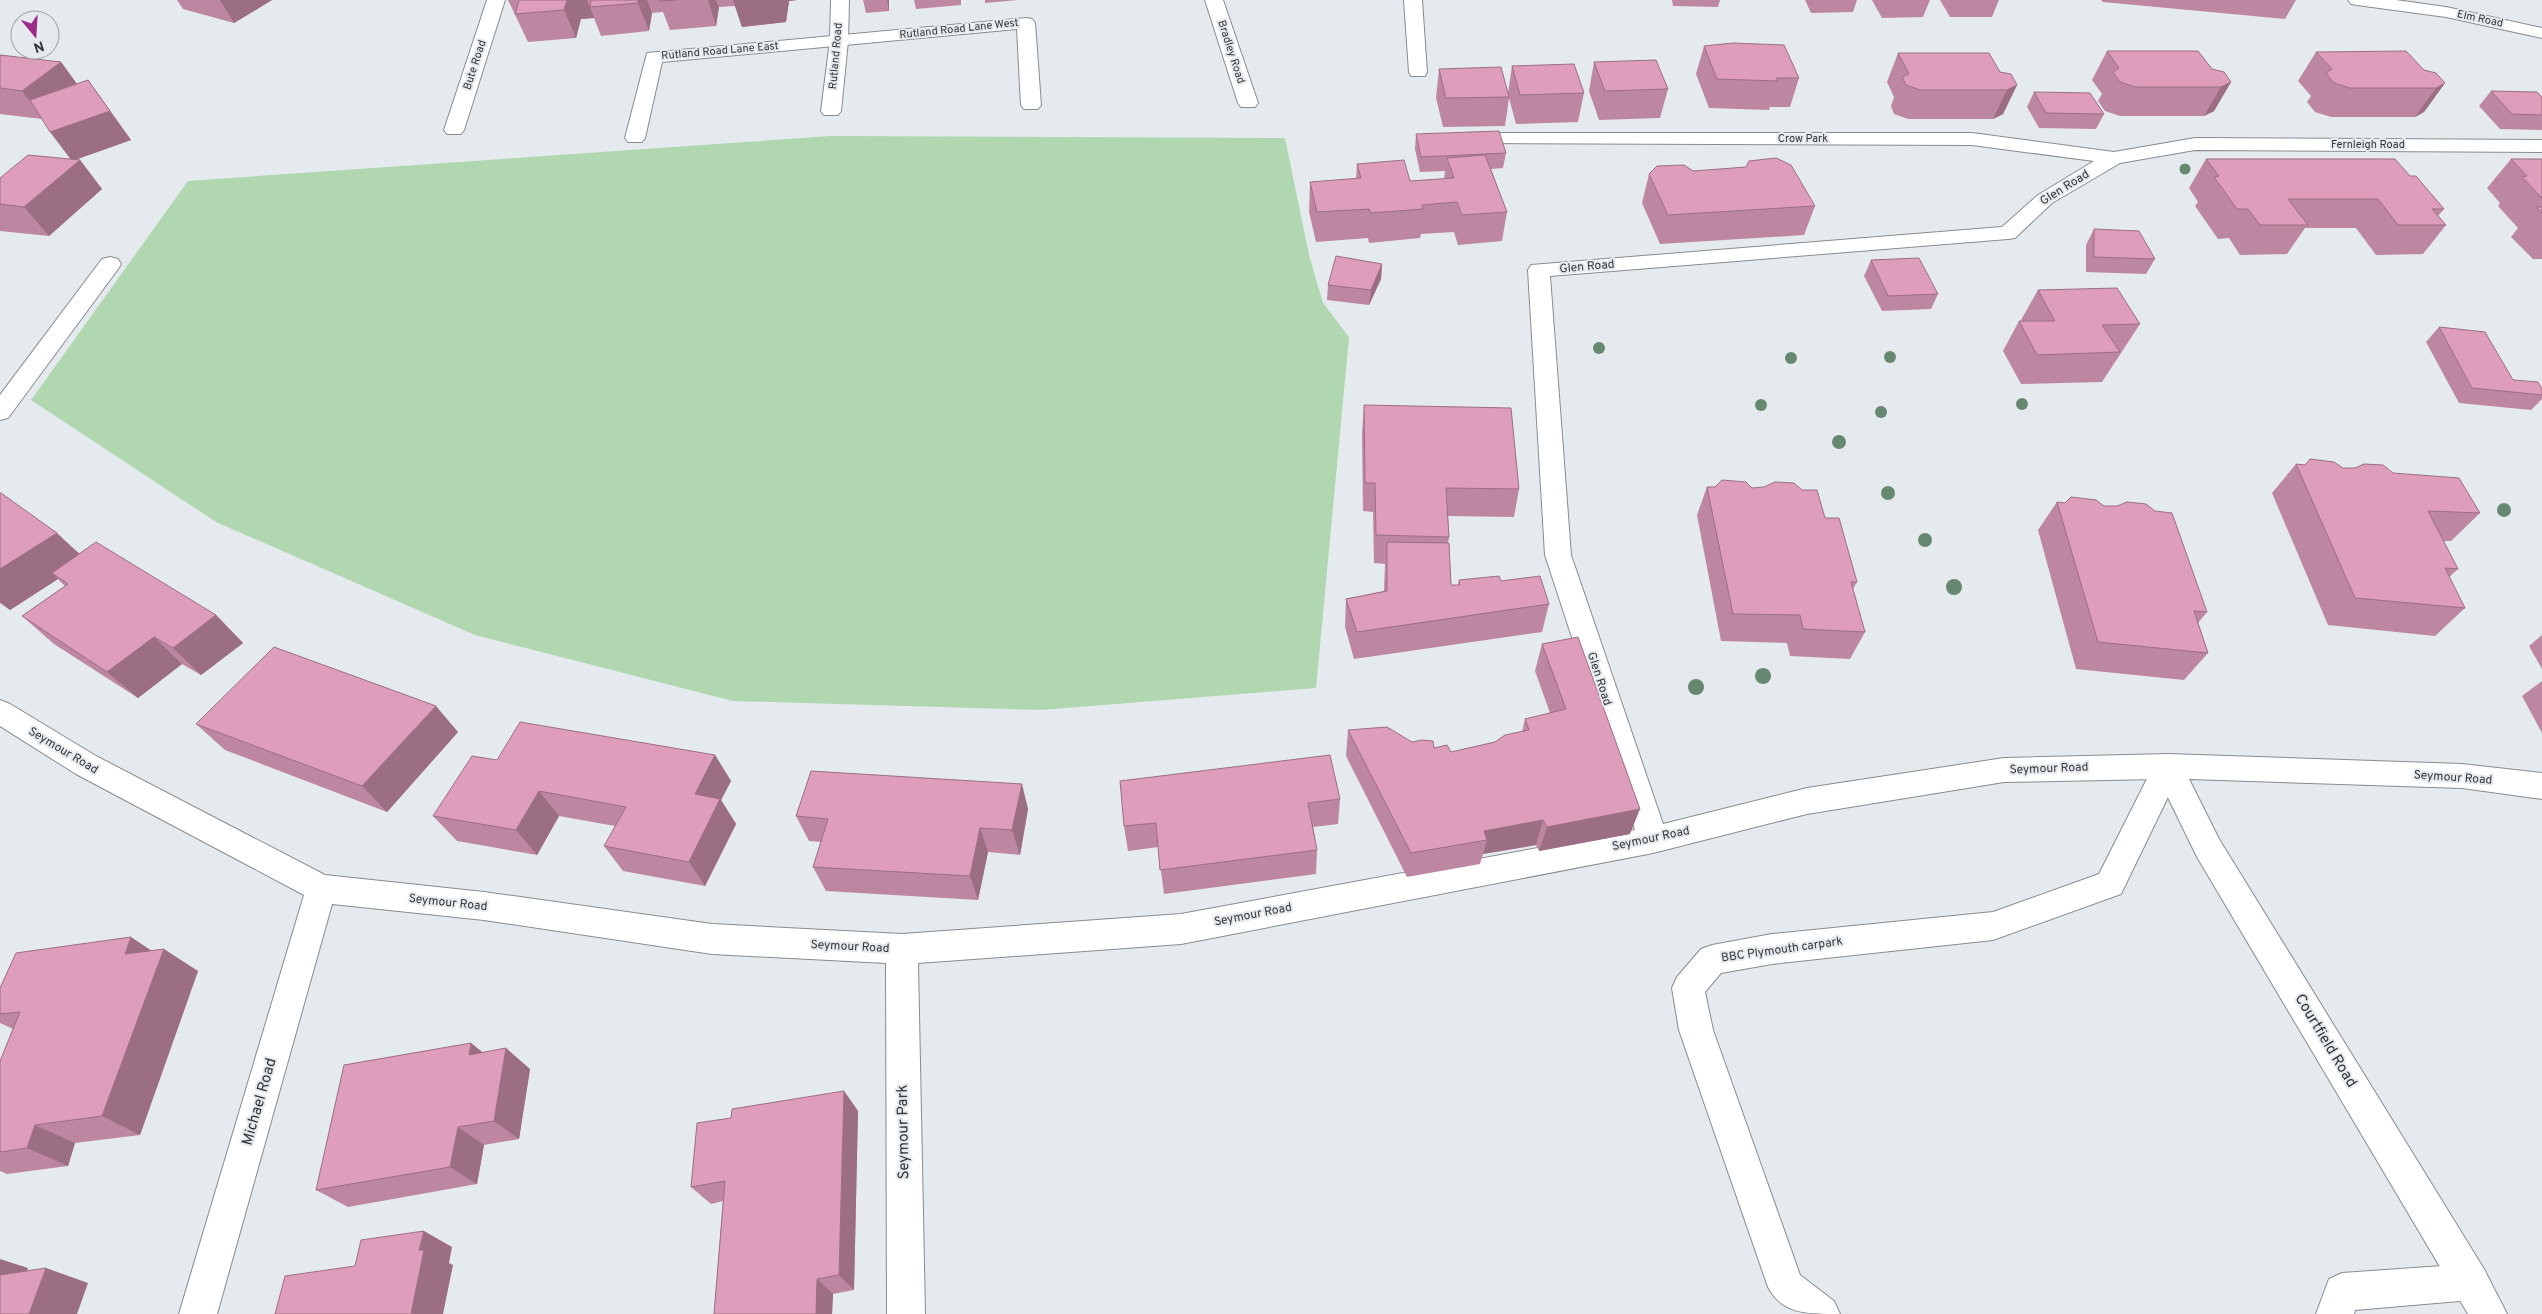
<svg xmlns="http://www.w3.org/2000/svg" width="2542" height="1314" font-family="Overpass,sans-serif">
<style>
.green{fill:#b0d7b0}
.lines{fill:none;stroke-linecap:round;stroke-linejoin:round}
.lane-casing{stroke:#878c90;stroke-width:2}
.street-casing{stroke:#878c90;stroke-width:2}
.lane{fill:#fff;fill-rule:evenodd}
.street{fill:#fff;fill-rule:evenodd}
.tree{fill:#678870}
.wall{fill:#be87a1}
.shaded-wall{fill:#9b6e83}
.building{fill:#dd9dbb;stroke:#9b6e83}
.labels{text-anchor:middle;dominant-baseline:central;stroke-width:4;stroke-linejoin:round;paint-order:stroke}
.far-street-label{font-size:11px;fill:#343537;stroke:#e5eaee}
.street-label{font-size:12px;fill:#343537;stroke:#e5eaee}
.near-street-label{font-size:15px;fill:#343537;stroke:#e5eaee}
</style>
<rect width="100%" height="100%" fill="#e5eaee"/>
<path class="green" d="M830,136L1285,138L1309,255L1323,303L1349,337L1316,688L1041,710L733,701L475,635L216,522L31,400L188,181Z"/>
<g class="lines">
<g class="lane-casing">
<path id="lane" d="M1404,0H1422L1427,72L1425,76H1411L1409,72Z
M1026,18L1032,19L1035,23L1041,105L1038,109H1024L1021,105L1017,29L662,62L645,138L642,142H628L625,138L647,53Z
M110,257L118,259L121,264L118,269L8,418L0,420V395L102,259Z
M2168,754L2178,757L2183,766L2121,894L1993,940L1772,964L1721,973L1705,992L1713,1030L1800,1275L1834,1301L1840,1314C1807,1314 1782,1314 1768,1287L1679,1030L1672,988L1677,977L1701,949L1712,945L1772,934L1993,912L2099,874L2158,757Z
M2471,1264L2484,1269L2489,1282L2484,1295L2471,1300L2355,1310L2354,1314H2316L2329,1279L2342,1273Z"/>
</g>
<g class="street-casing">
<path id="street" d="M487,0H505L464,130L461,134H447L444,130Z
M831,0H849L848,41L841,111L838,115H824L821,111L830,41Z
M1205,0H1223L1258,103L1255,107H1241L1238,103Z
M2348,0H2396L2446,7L2542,28V38L2446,17L2357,5L2351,4Z
M1490,133H1972L2114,152L2195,138L2542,140V152L2195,150L2120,163L2052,203L2015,238L2008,239L1550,276L1571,555L1663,824L1807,788L2004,758L2168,754L2462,764L2542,773V799L2462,788L2189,779L2219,839L2484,1269L2507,1314H2468L2197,857L2159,779L2004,782L1807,814L1653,853L1181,944L918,963L925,1314H887L886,963L712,954L484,920L332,904L217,1314H179L304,895L76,774L0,726V700L10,704L96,756L325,875L484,892L712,924L902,934L1181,914L1635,830L1545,555L1528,270L1531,265L2002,227L2038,195L2094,161L1972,145L1483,143L1480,139L1483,135Z"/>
</g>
<use href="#lane" class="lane"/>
<use href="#street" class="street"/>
</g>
<g class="tree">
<circle cx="2185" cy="169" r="5.5"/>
<circle cx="1599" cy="348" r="6"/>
<circle cx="1890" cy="357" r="6"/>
<circle cx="1791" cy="358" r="6"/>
<circle cx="2022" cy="404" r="6"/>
<circle cx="1761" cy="405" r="6"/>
<circle cx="1881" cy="412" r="6"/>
<circle cx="1839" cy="442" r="7"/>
<circle cx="1888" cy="493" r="7"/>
<circle cx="2504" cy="510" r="7"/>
<circle cx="1925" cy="540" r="7"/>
<circle cx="1954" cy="587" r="8"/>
<circle cx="1763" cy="676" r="8"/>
<circle cx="1696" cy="687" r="8"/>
</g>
<path class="wall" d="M177,0H272L234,23L183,9Z
M508,0H797L789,1L786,22L742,27L735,6L719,7L716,26L670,30L663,12L652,13L649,31L601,36L594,18L581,19L576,38L528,42Z
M863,0H889V11L866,13Z
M914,0H961V5L916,9Z
M985,0H1018L985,3Z
M1672,0H1720L1718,7L1673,6Z
M1805,0H1857L1853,12L1811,13Z
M1872,0H1930L1923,17L1882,18Z
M1940,0H1999L1992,17H1950Z
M2101,0H2296L2285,19L2103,2Z
M1704,46L1799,78L1790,107H1770L1769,110L1709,108L1696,74Z
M2107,51L2212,69L2231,82L2214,111L2204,116H2120L2105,111L2098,101L2102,94L2092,80Z
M2316,52L2424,70L2445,83L2424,112L2415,117H2331L2315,112L2307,102L2311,96L2298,81Z
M1898,53L2000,72L2017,85L2003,114L1993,119H1908L1894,114L1891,106L1894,97L1887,82Z
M0,55L61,62L77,84L88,80L131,140L77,159L80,160L102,189L49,236L0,231V178L71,159L42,119L0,114Z
M1594,62L1668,89L1660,118L1599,120L1589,91Z
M1512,66L1584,93L1578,122L1516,124L1509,98L1505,126L1443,127L1436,98L1439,69L1508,93Z
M2491,91L2542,97V130L2500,129L2479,106Z
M2034,92L2104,114L2096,129L2039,128L2027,107Z
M1416,134L1506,153L1503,168L1491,169L1507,212L1502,241L1458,245L1454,232L1421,234L1420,238L1369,243L1368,238L1316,242L1309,212L1310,182L1356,179L1357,164L1410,181L1444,179L1445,171L1420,172L1415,149Z
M2206,159L2410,176L2444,209L2438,216L2446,225L2423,254L2376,255L2356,228H2305L2287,254L2240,255L2229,238L2218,239L2195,206L2198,202L2189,188Z
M2511,159H2542V259H2533L2511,237L2518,228L2498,206L2500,203L2487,188Z
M1693,171L1815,206L1804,235L1660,244L1642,203L1649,174Z
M2094,229L2155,259L2146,274L2086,272V245Z
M1871,260L1938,294L1931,309L1882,311L1864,276Z
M1382,264L1381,279L1369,305L1327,300L1328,285Z
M2038,290L2140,324L2102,382L2021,384L2003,351L2019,321H2022L2021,320Z
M2439,327L2513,380L2542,389V399L2531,410L2459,403L2426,342Z
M1364,405L1519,489L1514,517L1448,516L1449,537L1448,543L1451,585H1458L1459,580L1501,581L1549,604L1542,632L1354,659L1345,627L1346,599L1384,591L1385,564L1374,563L1373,512L1363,511L1362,434Z
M2296,464L2393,473L2480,513L2451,541H2444L2458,569L2449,577L2465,608L2435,636L2328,625L2272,493Z
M1707,487L1752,488L1825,518L1857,582L1853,589L1865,632L1850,659L1790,656L1787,643L1721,641L1697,515Z
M0,493L80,554L216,615L243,643L201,675L182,664L138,698L54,644L22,616L65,586L58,579L10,610L0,603Z
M2057,502L2065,503L2207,612L2198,623L2208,653L2184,680L2076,669L2038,530Z
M2542,635V669L2529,646Z
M1542,644L1630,834L1539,851L1536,845L1483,854L1480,864L1407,877L1346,756L1348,730L1412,742L1451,752L1495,742L1522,732L1525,719L1550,713L1535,671Z
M2542,681V733L2522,696Z
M196,724L458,732L387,812L225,750Z
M715,755L731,781L721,800L736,824L705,886L623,871L604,846L615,826L559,816L537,855L457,841L433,816L497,760Z
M1340,799L1338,824L1313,827L1317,850L1316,874L1164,894L1158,847L1128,851L1124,826Z
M1028,809L1020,855L988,852L978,900L826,891L813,867L821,842L809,841L796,816Z
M152,951L198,971L140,1135L75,1143L68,1166L7,1174L0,1171V1061L13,1029L0,1023V988Z
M471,1043L483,1053L530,1069L519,1139L484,1145L477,1184L348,1207L316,1190Z
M844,1091L858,1111L854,1290L833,1294L832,1314H714L723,1201L711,1204L691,1187L731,1118Z"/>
<path class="shaded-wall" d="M220,0H272L234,23Z
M567,0H587L594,18L581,19L576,38L564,10Z
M638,0H647L652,13L649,31L638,3Z
M708,0H716L719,7L716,26Z
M733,0H797L789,1L786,22L742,27Z
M887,0H889V11Z
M61,62L82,91L45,120L22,91Z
M88,80L131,140L72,161L50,132Z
M2231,82L2214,111L2204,116L2221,87Z
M2445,83L2424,112L2415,117L2436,88Z
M2017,85L2003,114L1993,119L2007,90Z
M80,160L102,189L49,236L24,207Z
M1382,264L1381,279L1369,305L1371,290Z
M57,533L87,561L52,573L58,579L10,610L0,602V569Z
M216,615L243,643L201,675L173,648Z
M154,637L182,664L138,698L107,672Z
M436,706L458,732L387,812L362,786Z
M715,755L731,781L721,800L736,824L705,886L689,862L695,794Z
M1022,784L1028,809L1020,855L1012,830Z
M539,791L559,816L537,855L516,830Z
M1640,809L1630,834L1539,851L1547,827Z
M1543,820L1536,845L1483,854L1487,840L1484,831Z
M980,828L988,852L978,900L970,876Z
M131,937L161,957L164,949L198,971L140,1135L102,1116L125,954Z
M471,1043L496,1063L469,1055Z
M506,1048L530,1069L519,1139L494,1121Z
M844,1091L858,1111L854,1290L839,1275Z
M35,1125L75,1143L68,1166L27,1148Z
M458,1127L484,1145L477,1184L450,1167Z
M424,1231L452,1247L449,1263L453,1265L443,1314H411L419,1250Z
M0,1259L28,1268L20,1293L0,1287Z
M46,1268L88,1283L77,1314H29Z
M817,1279L833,1294L832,1314H816Z"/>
<path class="building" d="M519,0H567L564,10L515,14Z
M591,0H638V3L590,7Z
M660,0H675L659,1Z
M1733,43L1784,45L1799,78H1776L1778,81L1717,79L1704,46Z
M2107,51H2198L2212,69L2224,72L2231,82L2221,87H2135L2120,82L2113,72L2119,68Z
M2406,51L2424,70L2436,73L2445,83L2436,88H2350L2334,83L2326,73L2332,69L2316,52Z
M1898,53H1989L2000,72L2011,74L2017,85L2007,90H1920L1906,85L1902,77L1909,74Z
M0,55L61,62L22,91L0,88Z
M1656,60L1668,89L1605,91L1594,62Z
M1574,64L1584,93L1520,95L1512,66Z
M1501,67L1509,97L1446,98L1439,69Z
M88,80L110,111L50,132L30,100Z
M2491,91L2537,92L2542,97V115L2512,114Z
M2034,92L2090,93L2104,114L2046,113Z
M1499,131L1506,153L1421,157L1416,134Z
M28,155L80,160L24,207L0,204V178Z
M1485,155L1507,212L1462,215L1457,202L1422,205L1423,209L1371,213L1369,209L1317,212L1310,182L1361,178L1357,164L1404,160L1410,181L1454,178L1447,158Z
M1776,158L1791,165L1815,206L1668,215L1649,174L1657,166L1684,165L1693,171L1746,167L1749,161Z
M2206,159H2395L2410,176H2416L2444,209H2432L2446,225H2398L2378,199H2288L2308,225H2260L2248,209H2237L2214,177L2219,176Z
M2511,159H2542V198L2522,177L2527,176Z
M2536,207H2542V213Z
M2094,229L2139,231L2155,259L2094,257Z
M1336,256L1382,264L1371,290L1328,285Z
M1919,258L1938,294L1888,296L1871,260Z
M2117,288L2140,324L2102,325L2120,352L2037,355L2019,321H2055L2038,290Z
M2439,327L2485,332L2513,380L2538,382L2542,389V395L2472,388Z
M1364,405L1511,408L1519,489L1446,488L1449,537L1376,535L1375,483H1365Z
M2310,459L2334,462L2343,468H2355L2364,464L2383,465L2393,473L2459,478L2480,513L2428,511L2458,569L2445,568L2465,608L2355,598L2296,464L2305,465Z
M1722,480L1746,482L1752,488L1764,487L1775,482L1794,483L1802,490H1817L1825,518H1839L1857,582H1851L1865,632L1803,629L1800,615L1733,614L1707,487H1715Z
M0,493H1L57,533L0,569Z
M2071,497L2096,500L2104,506H2117L2127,502L2146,504L2155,511L2172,513L2207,612L2194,611L2208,653L2098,642L2057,502L2065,503Z
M96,542L216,615L173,648L154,637L107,672L22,616L68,584L52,573Z
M1387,542L1449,543L1451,585H1460L1459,580L1499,576L1501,581L1540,576L1549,604L1357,632L1346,599L1387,591Z
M1578,637L1640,809L1547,827L1543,820L1484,831L1487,840L1411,853L1348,730L1387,727L1412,742L1422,740L1433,741L1434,748L1447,745L1451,752L1495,742L1505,735L1529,730L1525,719L1566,709L1542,644Z
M274,647L436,706L362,786L196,724Z
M520,722L715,755L695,794L720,799L689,862L604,846L626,807L539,791L516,830L433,816L472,756L497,760Z
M1330,755L1340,799L1308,803L1317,850L1160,870L1156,823L1124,826L1120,781Z
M811,771L1022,784L1012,830L980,828L970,876L813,867L828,819L796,816Z
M131,937L125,954L164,949L102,1116L35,1125L27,1148L0,1152V1061L20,1012L0,1014V988L16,953Z
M471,1043L469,1055L506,1048L494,1121L458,1127L450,1167L316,1190L344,1065Z
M844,1091L839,1275L817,1279L816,1314H714L725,1181L691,1187L697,1123L731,1118L732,1109Z
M424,1231L419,1250H424L411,1314H275L285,1276L355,1266L361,1240Z
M46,1268L29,1314H0V1275Z"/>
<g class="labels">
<g class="far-street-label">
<text transform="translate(2480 19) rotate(12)">Elm Road</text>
<text transform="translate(959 29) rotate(-6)">Rutland Road Lane West</text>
<text transform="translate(720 51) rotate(-5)">Rutland Road Lane East</text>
<text transform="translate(1231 52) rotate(72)">Bradley Road</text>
<text transform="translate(836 56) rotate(-85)">Rutland Road</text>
<text transform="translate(475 65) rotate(-72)">Bute Road</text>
<text x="1803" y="139">Crow Park</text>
<text x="2368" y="145">Fernleigh Road</text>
</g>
<g class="street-label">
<text transform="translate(2065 188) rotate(-32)">Glen Road</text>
<text transform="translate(1587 267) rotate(-5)">Glen Road</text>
<text transform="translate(1599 679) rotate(72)">Glen Road</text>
<text transform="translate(63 751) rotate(31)">Seymour Road</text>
<text transform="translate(2049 769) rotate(-2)">Seymour Road</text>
<text transform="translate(2453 778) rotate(4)">Seymour Road</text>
<text transform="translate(1651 839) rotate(-12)">Seymour Road</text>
<text transform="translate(448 903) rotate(6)">Seymour Road</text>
<text transform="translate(1253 915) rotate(-11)">Seymour Road</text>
<text transform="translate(850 947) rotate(3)">Seymour Road</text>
<text transform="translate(1782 950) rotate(-8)">BBC Plymouth carpark</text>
</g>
<g class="near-street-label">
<text transform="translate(2325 1041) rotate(59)">Courtfield Road</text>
<text transform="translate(260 1102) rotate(-74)">Michael Road</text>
<text transform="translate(904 1132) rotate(-91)">Seymour Park</text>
</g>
</g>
<g transform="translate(35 35) rotate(162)"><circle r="24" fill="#e5eaee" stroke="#9ea2a5"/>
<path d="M0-4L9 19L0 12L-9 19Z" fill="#9b2a89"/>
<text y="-8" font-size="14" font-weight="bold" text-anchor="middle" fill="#343537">N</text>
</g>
</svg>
